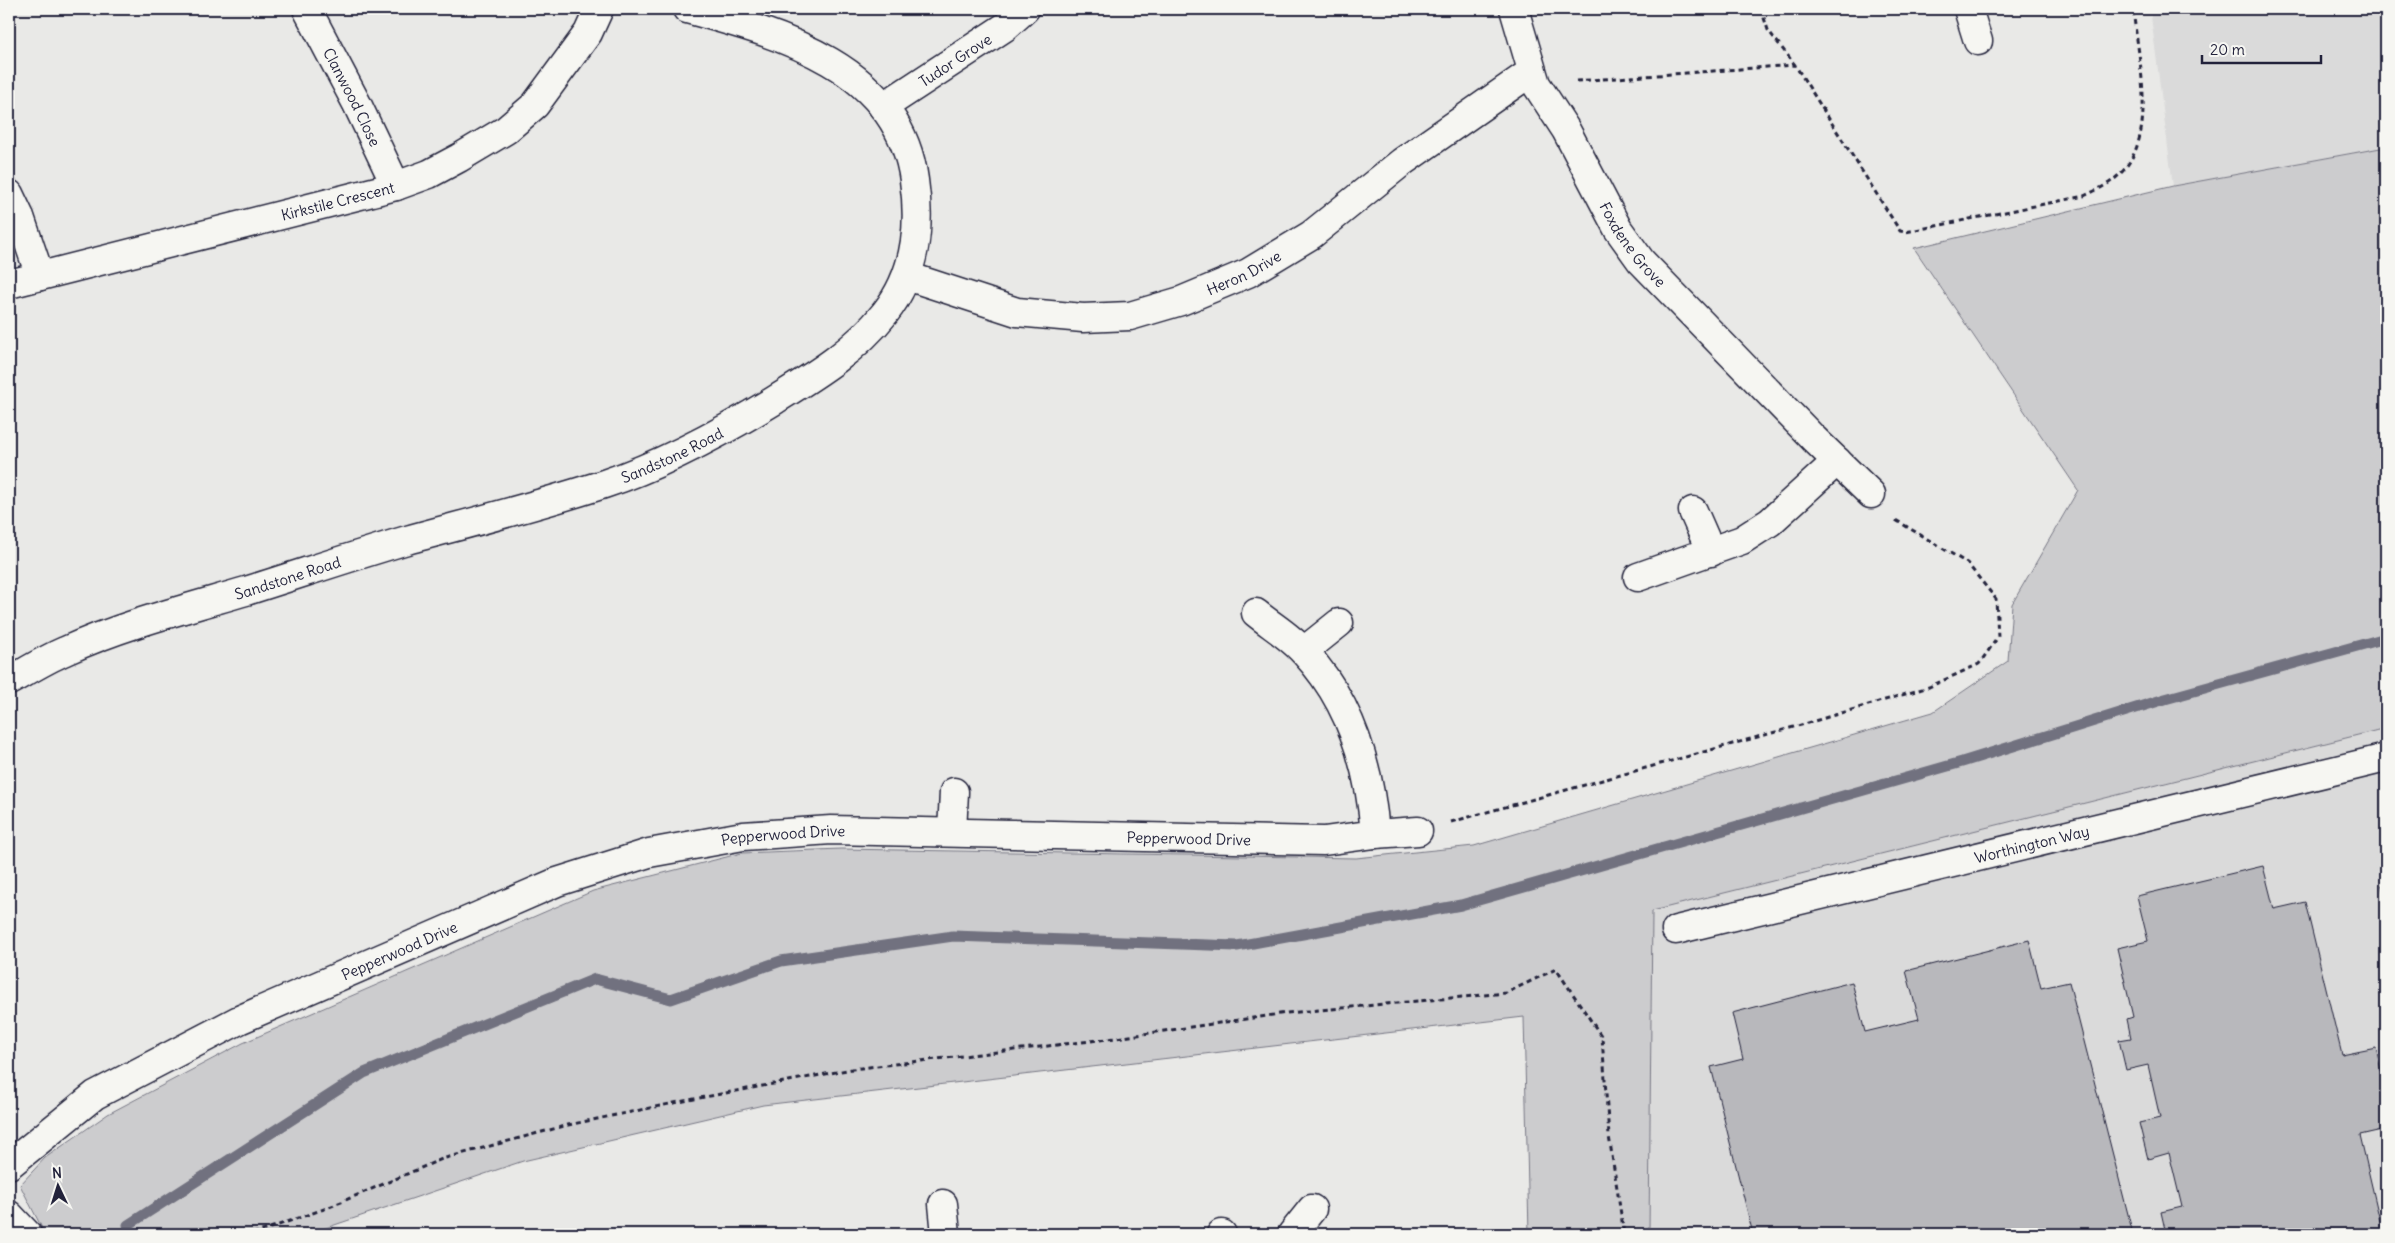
<svg xmlns="http://www.w3.org/2000/svg" width="2395" height="1243" font-family="Delius,sans-serif">
<style>
.built{fill:#dadada}
.green{fill:#ccccce;stroke:#777784}
.lines{fill:none;stroke-linecap:round;stroke-linejoin:round}
.stream{stroke:#71717f;stroke-width:11}
.building{fill:#b8b8bc;stroke:#22223b}
.minor-casing{stroke:#22223b;stroke-width:31}
.path{stroke:#22223b;stroke-width:3;stroke-dasharray:5 4;stroke-linecap:butt}
.minor{stroke:#f6f6f2;stroke-width:28}
.labels{text-anchor:middle;dominant-baseline:central;stroke-width:4;stroke-linejoin:round;paint-order:stroke}
.street-label{font-size:15px;fill:#22223b;stroke:#f6f6f2}
</style>
<rect width="100%" height="100%" fill="#e9e9e7"/>
<filter id="ink" filterUnits="userSpaceOnUse"><feTurbulence type="fractalNoise" baseFrequency=".02" numOctaves="2"/><feDisplacementMap in="SourceGraphic" scale="10" xChannelSelector="R" yChannelSelector="G"/><feConvolveMatrix kernelMatrix="1 2 1 2 8 2 1 2 1" color-interpolation-filters="sRGB"/></filter>
<g filter="url(#ink)">
<path class="built" d="M2150,9H2386V147L2173,186Z
M2386,728V1234H1649L1652,911Z"/>
<path class="green" d="M2386,147V728L1652,911L1649,1234H1529L1524,1017L763,1105L523,1161L308,1234H45L20,1185L45,1158L108,1114L243,1043L593,891L742,853L841,849L1356,858L1474,846L1933,712L2008,661L2012,604L2078,490L1914,248L2173,186Z"/>
<g class="lines">
<path class="stream" d="M128,1225L364,1073L595,979L671,999L781,961L953,936L1237,946L1461,905L1962,762L2165,699L2386,638"/>
</g>
<path class="building" d="M2263,866L2274,909L2305,902L2342,1055L2376,1048L2386,1093V1129L2360,1135L2383,1234H2166L2161,1212L2182,1207L2169,1153L2148,1159L2139,1123L2160,1118L2148,1065L2126,1070L2119,1040L2131,1038L2127,1019L2133,1017L2117,948L2148,941L2137,896Z
M2386,884V904L2382,885Z
M2029,940L2041,988L2069,982L2133,1234H1753L1711,1067L1743,1059L1732,1013L1852,982L1865,1032L1919,1019L1906,971Z"/>
<g class="lines">
<g class="minor-casing">
<g id="minor">
<path id="s1" d="M307,9L357,104L396,186"/>
<path id="s2" d="M1514,9L1536,84L1566,130L1618,229L1641,261L1814,439L1871,494"/>
<path d="M1968,9L1978,41"/>
<path id="s3" d="M883,107L1005,27L1025,9"/>
<path d="M9,194L20,217L40,276"/>
<path id="s4" d="M907,276L1017,312L1083,318L1130,316L1181,301L1248,273L1311,235L1402,162L1531,72"/>
<path id="s5" d="M9,284L396,186L429,174L459,158L506,130L535,105L588,33L599,9"/>
<path d="M1693,511L1711,552"/>
<path d="M1638,577L1742,540L1770,522L1837,461"/>
<path d="M1304,651L1339,623"/>
<path id="s6" d="M9,681C27,671 46,659 65,651C122,625 185,609 246,591C300,574 353,556 407,540C473,522 540,505 604,484C664,464 721,433 775,400C815,375 855,351 885,313C915,275 921,227 914,180C899,67 780,34 687,9"/>
<path d="M952,832L954,792"/>
<path d="M1375,834L1418,831"/>
<path id="s7" d="M1676,930L2386,758"/>
<path id="s8" d="M9,1165L95,1095L239,1020L557,882L649,853L743,836L831,830L1324,841L1375,834C1370,768 1351,702 1304,652C1291,637 1272,626 1256,613"/>
<path d="M943,1204L946,1234"/>
<path d="M9,1215L27,1234"/>
<path d="M1221,1234H1222"/>
<path d="M1292,1234L1312,1209"/>
</g>
</g>
<path class="path" d="M1761,9L1768,30L1795,65
M1576,81L1795,65L1900,231L1906,232L2084,196C2097,190 2110,184 2120,174C2159,135 2138,59 2133,9
M1451,822L1801,725L1929,687L1979,664L1998,637L1996,599L1967,563L1894,519
M253,1234L327,1208L442,1159L568,1125L684,1101L852,1069L1116,1038L1287,1013L1506,993L1556,969L1602,1037L1609,1136L1624,1234"/>
<use href="#minor" class="minor"/>
</g>
</g>
<g class="labels">
<g class="street-label">
<text stroke="none"><textPath href="#s3" startOffset="86">Tudor Grove</textPath></text>
<text stroke="none"><textPath href="#s1" startOffset="99">Clanwood Close</textPath></text>
<text stroke="none"><textPath href="#s5" startOffset="339">Kirkstile Crescent</textPath></text>
<text stroke="none"><textPath href="#s2" startOffset="266">Foxdene Grove</textPath></text>
<text stroke="none"><textPath href="#s4" startOffset="351">Heron Drive</textPath></text>
<text stroke="none"><textPath href="#s6" startOffset="702">Sandstone Road</textPath></text>
<text stroke="none"><textPath href="#s6" startOffset="298">Sandstone Road</textPath></text>
<text stroke="none"><textPath href="#s8" startOffset="852">Pepperwood Drive</textPath></text>
<text stroke="none"><textPath href="#s8" startOffset="1258">Pepperwood Drive</textPath></text>
<text stroke="none"><textPath href="#s7" startOffset="366">Worthington Way</textPath></text>
<text stroke="none"><textPath href="#s8" startOffset="448">Pepperwood Drive</textPath></text>
</g>
</g>
<rect width="2395" height="1243" fill="none" stroke="#f6f6f2" stroke-width="30"/>
<rect x="15" y="15" width="2365" height="1213" fill="none" stroke="#22223b" stroke-width="2" filter="url(#ink)"/>
<g transform="translate(58 1186) rotate(356)" stroke="#f6f6f2" stroke-width="4" paint-order="stroke">
<path d="M0-4L9 19L0 12L-9 19Z" fill="#22223b"/>
<text y="-8" font-size="14" font-weight="bold" text-anchor="middle" fill="#22223b">N</text>
</g>
<path d="M2202 55v8h119v-8" fill="none" stroke="#22223b" stroke-width="2.5"/>
<text x="2210" y="55" font-size="15" fill="#22223b" stroke="#f6f6f2" stroke-width="4" paint-order="stroke">20 m</text>
</svg>
